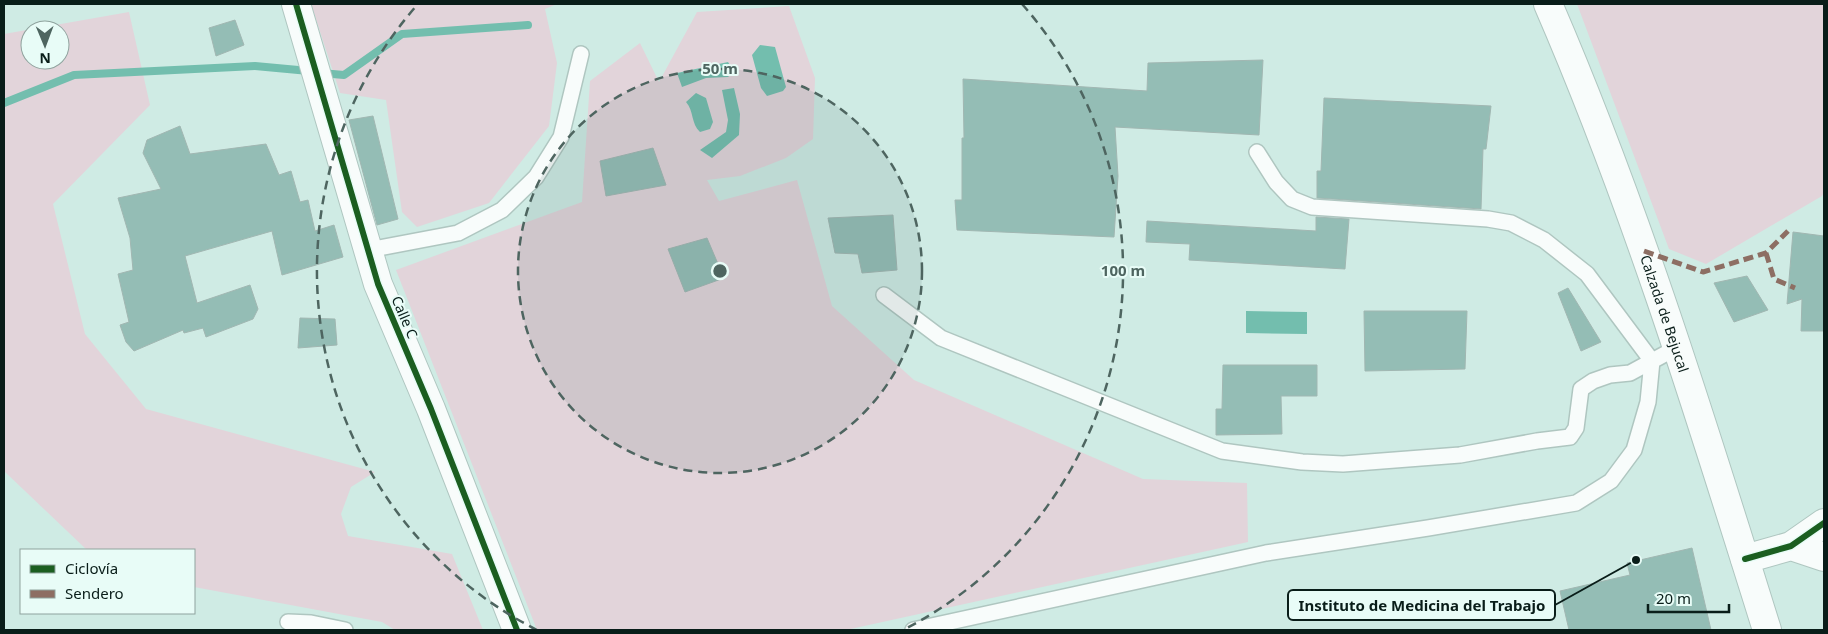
<svg xmlns="http://www.w3.org/2000/svg" width="1828" height="634" font-family="'Noto Sans',sans-serif">
<style>
.green{fill:#e2d4da;fill-rule:evenodd}
.water{fill:#73beae}
.lines{fill:none;stroke-linecap:round;stroke-linejoin:round}
.stream{stroke:#73beae;stroke-width:8}
.building{fill:#94bdb5;stroke:#a1b7b2}
.lane-casing{stroke:#afc6c0;stroke-width:18}
.street-casing{stroke:#afc6c0;stroke-width:30}
.primary-casing{stroke:#afc6c0;stroke-width:30}
.lane{stroke:#f8fcfb;stroke-width:15}
.street{stroke:#f8fcfb;stroke-width:28}
.primary{stroke:#f8fcfb;stroke-width:28}
.quiet{stroke:#8d6e63;stroke-width:5;stroke-dasharray:10 5;stroke-linecap:butt}
.cycleway-casing{stroke:#e8fcf7;stroke-width:9}
.cycleway{stroke:#1b5e20;stroke-width:6}
.ring{fill:none;stroke:#4e6560;stroke-width:2.5;stroke-dasharray:9 6}
.labels{text-anchor:middle;dominant-baseline:central;stroke-width:4;stroke-linejoin:round;paint-order:stroke}
.street-label{font-size:14px;fill:#091d19;stroke:#e8fcf7}
.centre{fill:#4e6560;stroke:#e8fcf7;stroke-width:2.5}
.ring-label{font-size:15px;text-anchor:middle;font-weight:bold;fill:#4e6560;stroke:#e8fcf7;stroke-width:4;stroke-linejoin:round;paint-order:stroke}
.leader{fill:none;stroke:#091d19;stroke-width:2}
.callout-dot{fill:#091d19;stroke:#e8fcf7;stroke-width:2}
.callout{fill:#e8fcf7;stroke:#091d19;stroke-width:2}
.callout-label{font-size:15px;text-anchor:middle;font-weight:bold;fill:#091d19}
</style>
<rect width="100%" height="100%" fill="#cfebe4"/>
<path class="green" d="M311,4H557L545,9L557,63L549,126L489,203L417,227L402,212L386,100L340,93Z
M1577,4H1824V192L1822,196L1706,264L1669,249Z
M789,6L815,78L813,139L786,158L740,176L707,180L719,201L797,180L832,306L914,380L1143,479L1247,483L1248,542L846,630H537L396,270L582,202L590,81L640,43L659,82L697,12Z
M129,12L150,105L53,204L85,334L146,409L375,472L351,487L341,514L348,536L452,554L483,630H395L382,622L194,587V550H87L4,471V34ZM30,30H60V60H30Z"/>
<path class="water" d="M760,45L775,47L786,87L783,91L767,96L761,88L752,55Z
M728,62L734,71L728,77L706,78L682,87L677,73Z
M734,88L740,114L739,135L712,158L700,150L726,132L728,120L722,90Z
M696,93L706,98L713,122L710,129L700,132C691,124 694,111 686,102Z
M1246,311L1307,312V334L1246,333Z"/>
<g class="lines">
<path class="stream" d="M321,73L344,75L402,34L528,25
M4,103L74,75L255,66L309,71"/>
</g>
<path class="building" d="M235,20L244,45L216,56L209,28Z
M1263,60L1259,135L1115,127L1118,176L1114,237L957,230L955,200H962V138H964L963,79L1147,91L1148,63Z
M1324,98L1491,106L1486,149H1483L1481,209L1317,198V171H1321Z
M373,116L398,219L377,225L349,120Z
M180,126L190,154L266,144L279,175L291,171L300,202L308,200L315,231L334,225L343,257L282,275L272,231L185,256L197,303L250,285L258,309L253,319L206,337L203,328L184,333L183,330L134,351L126,342L120,325L129,322L118,274L133,270L130,238L118,198L161,189L143,153L147,140Z
M653,148L666,185L606,196L600,161Z
M893,215L897,270L862,273L858,254L835,253L828,218Z
M1316,217L1349,219L1345,269L1189,260L1190,244L1146,242L1147,221L1316,231Z
M1793,232L1824,236V331H1801L1802,299L1787,304Z
M707,238L724,278L685,292L668,249Z
M1747,276L1768,310L1734,322L1714,283Z
M1568,288L1601,342L1581,351L1558,293Z
M1364,311H1467L1465,369L1365,371Z
M300,318L335,319L337,345L298,348Z
M1223,365H1317V396H1281L1282,434L1216,435V409H1222Z
M1692,548L1711,630H1569L1560,591L1630,575L1627,563Z"/>
<g class="lines">
<g class="lane-casing">
<path id="lane" d="M368,250L458,233L502,210L536,177L561,137L581,54
M884,295L941,338L1222,451L1302,462L1343,464L1460,455L1537,441L1570,437L1576,428L1581,389L1593,381L1610,375L1630,373L1676,348
M288,622L311,623L345,630
M913,630L1266,553L1428,528L1576,503L1611,481L1634,450L1648,402L1652,361L1587,274L1544,240L1511,223L1488,219L1312,207L1292,199L1276,182L1257,152"/>
</g>
<g class="street-casing">
<path id="street" d="M296,4L378,284L431,409L517,630
M1791,546L1824,557
M1745,559L1791,546L1824,523"/>
</g>
<g class="primary-casing">
<g id="primary">
<path id="s1" d="M1548,4C1636,207 1701,419 1767,630"/>
</g>
</g>
<use href="#lane" class="lane"/>
<use href="#street" class="street"/>
<use href="#primary" class="primary"/>
<path class="quiet" d="M1644,251L1703,272L1766,253L1788,231
M1766,253L1774,279L1795,288"/>
<g class="cycleway-casing">
<path id="cycleway" d="M296,4L378,284L431,409L517,630
M1745,559L1791,546L1824,523"/>
</g>
<use href="#cycleway" class="cycleway"/>
</g>
<circle cx="720" cy="271" r="202" fill="#4e6560" fill-opacity=".12"/>
<g class="ring">
<circle cx="720" cy="271" r="202"/>
<path d="M537 630A403 403 0 0 1 418 4M1022 4A403 403 0 0 1 903 630"/>
</g>
<g class="labels">
<g class="street-label">
<text stroke="none"><textPath href="#s1" startOffset="331">Calzada de Bejucal</textPath></text>
<text transform="translate(405 317) rotate(67)">Calle C</text>
</g>
</g>
<circle cx="720" cy="271" r="8" class="centre"/>
<g class="ring-label">
<text x="720" y="74">50 m</text>
<text x="1123" y="276">100 m</text>
</g>
<path class="leader" d="M1636 560L1555 605"/>
<circle class="callout-dot" cx="1636" cy="560" r="5"/>
<rect class="callout" x="1288" y="590" width="267" height="30" rx="5"/>
<g class="callout-label">
<text x="1422" y="611">Instituto de Medicina del Trabajo</text>
</g>
<rect width="1828" height="634" fill="none" stroke="#091d19" stroke-width="10"/>
<rect x="20" y="549" width="175" height="65" fill="#e8fcf7" stroke="#8fa39e"/>
<rect x="30" y="565" width="25" height="8" fill="#1b5e20" stroke="#8fa39e"/>
<text x="65" y="574" font-size="15" fill="#091d19">Ciclovía</text>
<rect x="30" y="590" width="25" height="8" fill="#8d6e63" stroke="#8fa39e"/>
<text x="65" y="599" font-size="15" fill="#091d19">Sendero</text>
<g transform="translate(45 45) rotate(179)"><circle r="24" fill="#e8fcf7" stroke="#8fa39e"/>
<path d="M0-4L9 19L0 12L-9 19Z" fill="#4e6560"/>
<text y="-8" font-size="14" font-weight="bold" text-anchor="middle" fill="#091d19">N</text>
</g>
<path d="M1648 604v8h81v-8" fill="none" stroke="#091d19" stroke-width="2.5"/>
<text x="1656" y="604" font-size="15" fill="#091d19" stroke="#e8fcf7" stroke-width="4" paint-order="stroke">20 m</text>
</svg>
